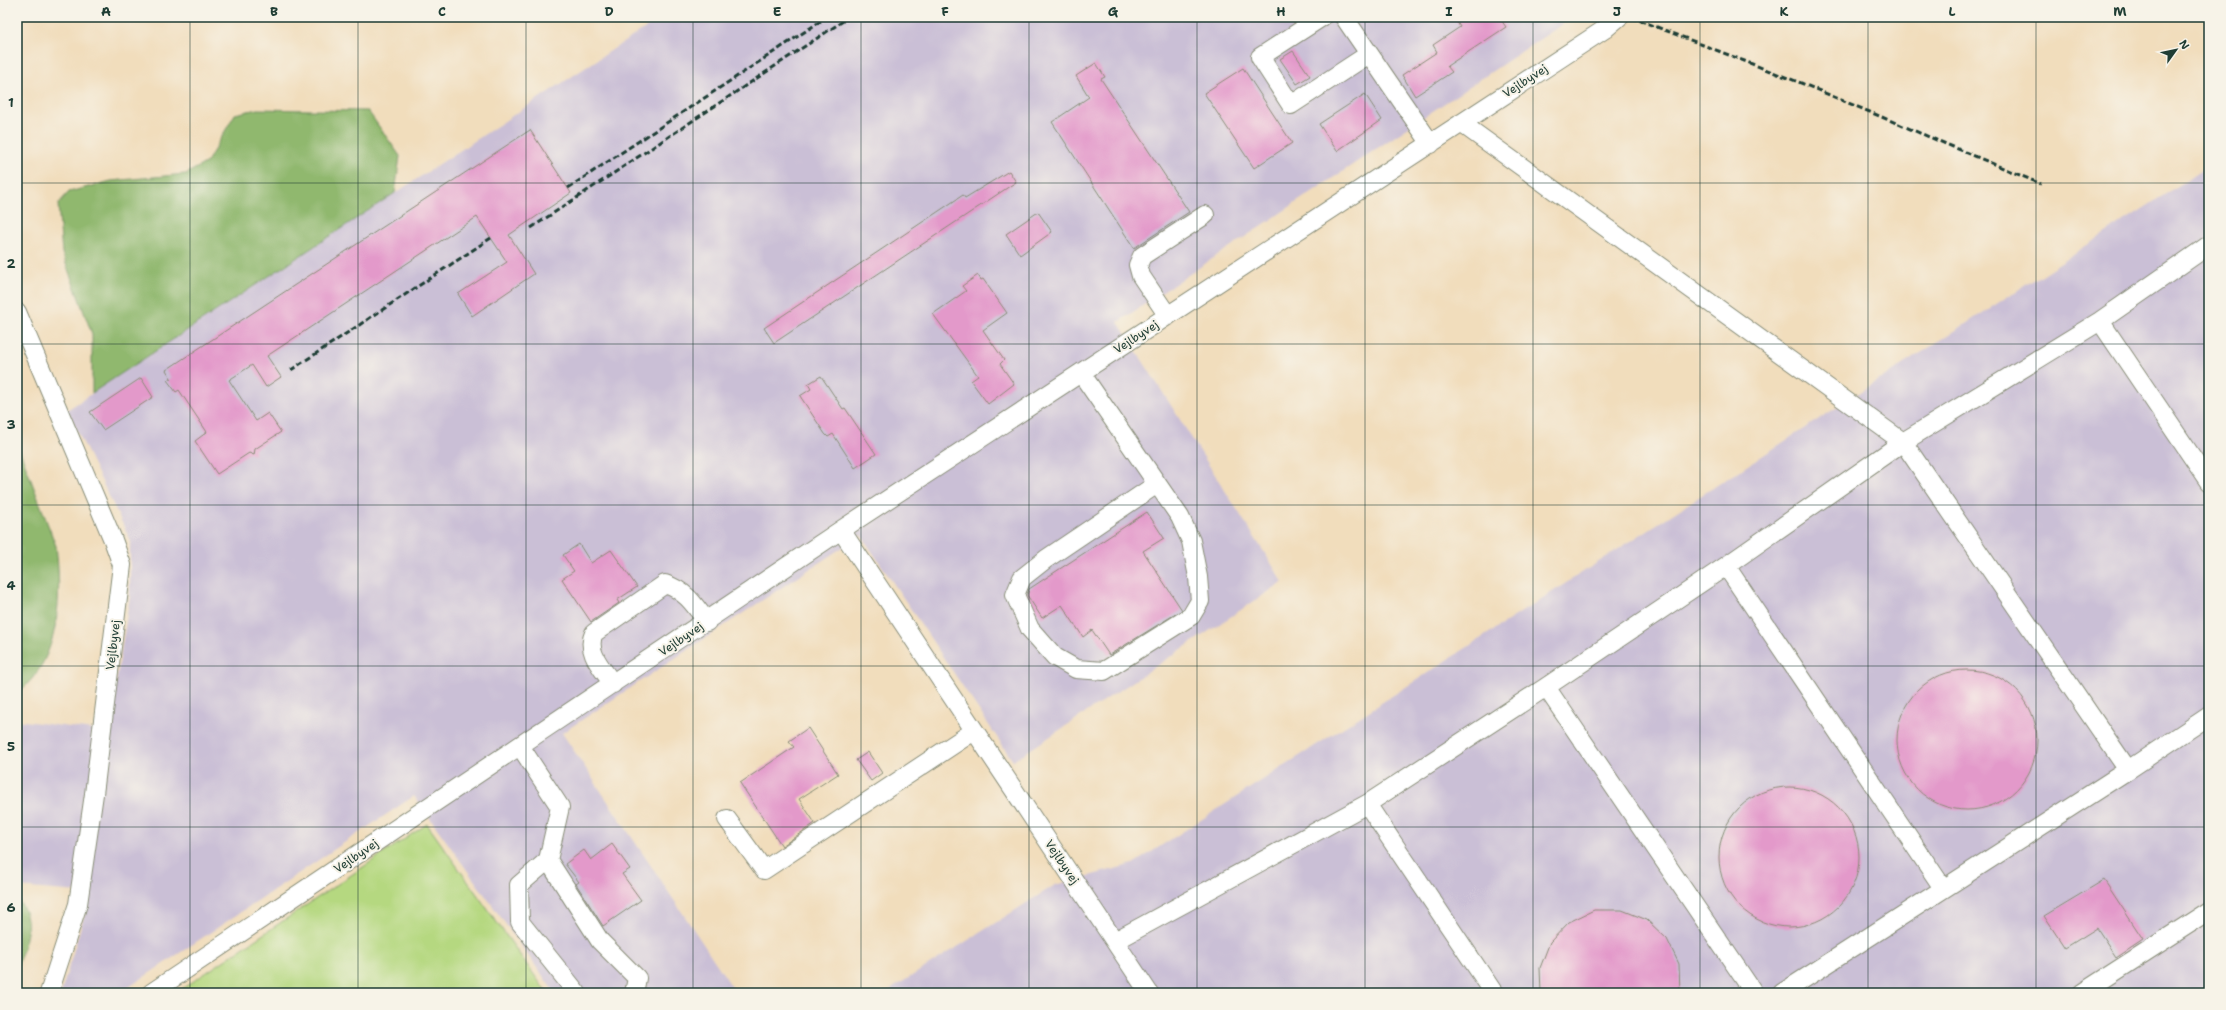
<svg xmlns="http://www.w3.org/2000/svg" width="2226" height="1010" font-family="'Shantell Sans',sans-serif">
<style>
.industrial{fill:#cabfd6}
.green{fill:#b5d880;stroke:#6a8a5a}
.forest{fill:#90b86e;stroke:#587a51}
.building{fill:#e399ca}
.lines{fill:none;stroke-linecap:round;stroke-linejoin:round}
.minor-casing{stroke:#888d78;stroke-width:20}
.minor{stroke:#fff;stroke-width:18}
.rail{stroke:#1f3d34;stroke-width:3;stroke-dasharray:6 3;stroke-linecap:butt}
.grid{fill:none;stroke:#1f3d34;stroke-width:1;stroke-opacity:0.55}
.labels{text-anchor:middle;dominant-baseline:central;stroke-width:4;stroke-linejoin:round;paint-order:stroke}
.street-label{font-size:12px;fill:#1f3d34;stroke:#f7f3e8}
.neatline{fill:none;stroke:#1f3d34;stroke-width:1.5}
.grid-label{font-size:13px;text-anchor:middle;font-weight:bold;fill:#1f3d34}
</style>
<rect width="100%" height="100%" fill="#f7f3e8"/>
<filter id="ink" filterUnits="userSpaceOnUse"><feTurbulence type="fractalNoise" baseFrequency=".025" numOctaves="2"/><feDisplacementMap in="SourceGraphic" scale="8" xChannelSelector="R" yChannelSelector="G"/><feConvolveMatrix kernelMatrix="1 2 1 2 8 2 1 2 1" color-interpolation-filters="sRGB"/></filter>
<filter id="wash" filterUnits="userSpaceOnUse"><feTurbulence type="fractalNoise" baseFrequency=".012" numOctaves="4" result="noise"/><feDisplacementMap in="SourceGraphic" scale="16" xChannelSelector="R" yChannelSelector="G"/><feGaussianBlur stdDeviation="0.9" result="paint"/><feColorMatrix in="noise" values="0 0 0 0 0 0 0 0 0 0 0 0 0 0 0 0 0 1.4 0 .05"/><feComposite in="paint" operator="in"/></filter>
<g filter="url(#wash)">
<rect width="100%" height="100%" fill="#f1ddbc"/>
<path class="industrial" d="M662,17H1573L1118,322L1283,582L1013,761L861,535L562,733L736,993H555L414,796L120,993H61L91,893L17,887V720L108,732L130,596V539L67,410Z
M2209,166V993H885L1055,885L1133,864Z"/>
<path class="green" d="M427,824L547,993H176Z"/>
<path class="forest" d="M257,109L368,111L400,156L395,193L92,393V334L62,253L58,204L69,192L111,181L186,174L207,162L235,114Z
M17,443L56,546C62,595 61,661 17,693Z
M17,899C36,920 25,943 17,966Z"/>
<g id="blocks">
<path class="building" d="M1454,17H1499L1506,27L1447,66L1452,72L1415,96L1402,75L1437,52L1433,45L1460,27Z
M1293,51L1310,76L1297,84L1280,59Z
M1096,63L1105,77L1101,79L1189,212L1134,248L1052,122L1089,97L1076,76Z
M1243,68L1292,143L1254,168L1204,93Z
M1365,94L1382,120L1337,151L1319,124Z
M530,130L571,193L509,235L534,274L472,316L458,294L507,262L477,217L267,356L281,377L266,387L252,365L229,380L256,421L268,413L281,432L255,449L254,455L249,453L217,474L195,441L207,432L179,390L176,392L167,380L171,378L166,370Z
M1009,171L1016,182L774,343L764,328L963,195L965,198Z
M1038,212L1052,232L1020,255L1006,234Z
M978,275L981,280L983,279L1007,313L983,330L1004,360L1000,364L1014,384L988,404L971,381L978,376L933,314L966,291L962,286Z
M821,376L843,409L845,408L876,454L855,468L833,434L828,437L825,434L800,396L811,389L808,384Z
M141,378L153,397L103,430L90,412Z
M1147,512L1164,538L1143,551L1182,610L1109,655L1092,630L1083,637L1062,605L1042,618L1027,595L1029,589Z
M579,544L591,563L611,550L637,587L617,600L619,603L591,622L562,579L574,571L563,555Z
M1897 740a70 70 0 1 1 140 0a70 70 0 1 1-140 0Z
M808,728L838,774L799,799L815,823L782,846L740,783L794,747L789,741Z
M868,752L882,773L871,781L856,760Z
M1719 857a70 70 0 1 1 140 0a70 70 0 1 1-140 0Z
M612,844L630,869L622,874L641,900L603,926L576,884L579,882L565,864L584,850L591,860Z
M2104,880L2143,939L2116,957L2097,928L2065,948L2044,916Z
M1594,910H1622L1647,920L1667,939L1679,964L1680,993H1541L1540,968L1550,942L1569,922Z"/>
</g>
</g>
<g filter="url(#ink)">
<use href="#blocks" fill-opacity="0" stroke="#888d78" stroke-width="1"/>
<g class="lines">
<g class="minor-casing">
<path id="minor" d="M1322,17L1260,57L1291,105L1369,54
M1344,17L1431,144
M1461,123L1903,442L2100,321L2209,245
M17,312L113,540L122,565L94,794L78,904L49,993
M1168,316L1141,276L1138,265L1142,256L1205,215
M2100,321L2209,482
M1081,373L1180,517L1191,541L1198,577L1200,601L1191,616L1104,671L1076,669L1055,657L1030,629L1015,595L1022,578L1046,559L1157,484
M841,530L1149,993
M1726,566L1943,888
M613,684C603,669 585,652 594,633L665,584C686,591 694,604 707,622
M1546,687L1754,993
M520,746L560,807L548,860L519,885L520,922L577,993
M2128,770L2209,716
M1367,804L1494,993
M727,819L764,870L974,731
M548,860L600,941L637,978L634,993
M1115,941L1367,804L1546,687L1726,566L1903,442L2128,770L1782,993
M151,993L841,530L1605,29L1619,17
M2082,993L2209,911"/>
</g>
<use href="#minor" class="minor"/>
<path class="rail" d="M1631,17L1801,83L2041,184
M568,188L827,17
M531,228L849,17
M291,370L491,238"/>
</g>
</g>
<path class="grid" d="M190,17V993M358,17V993M526,17V993M693,17V993M861,17V993M1029,17V993M1197,17V993M1365,17V993M1533,17V993M1700,17V993M1868,17V993M2036,17V993M17,183H2209M17,344H2209M17,505H2209M17,666H2209M17,827H2209"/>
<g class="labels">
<g class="street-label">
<text transform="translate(1525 81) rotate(-33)">Vejlbyvej</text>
<text transform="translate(1136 337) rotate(-33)">Vejlbyvej</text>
<text transform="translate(681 639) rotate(-34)">Vejlbyvej</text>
<text transform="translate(113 645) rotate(-83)">Vejlbyvej</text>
<text transform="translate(356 856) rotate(-34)">Vejlbyvej</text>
<text transform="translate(1062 862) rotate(56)">Vejlbyvej</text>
</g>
</g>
<rect width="2226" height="1010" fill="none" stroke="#f7f3e8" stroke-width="44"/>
<g transform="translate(2176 50) rotate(57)" stroke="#f7f3e8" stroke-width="3" paint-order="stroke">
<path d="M0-3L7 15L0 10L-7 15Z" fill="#1f3d34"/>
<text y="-6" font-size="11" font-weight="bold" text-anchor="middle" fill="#1f3d34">N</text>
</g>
<rect x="22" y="22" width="2182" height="966" class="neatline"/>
<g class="grid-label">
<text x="106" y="16">A</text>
<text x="274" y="16">B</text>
<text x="442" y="16">C</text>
<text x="609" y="16">D</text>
<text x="777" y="16">E</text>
<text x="945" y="16">F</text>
<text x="1113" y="16">G</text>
<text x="1281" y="16">H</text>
<text x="1449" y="16">I</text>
<text x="1617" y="16">J</text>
<text x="1784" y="16">K</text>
<text x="1952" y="16">L</text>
<text x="2120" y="16">M</text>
<text x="11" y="107">1</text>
<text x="11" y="268">2</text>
<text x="11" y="429">3</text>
<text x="11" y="590">4</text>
<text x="11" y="751">5</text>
<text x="11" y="912">6</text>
</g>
</svg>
